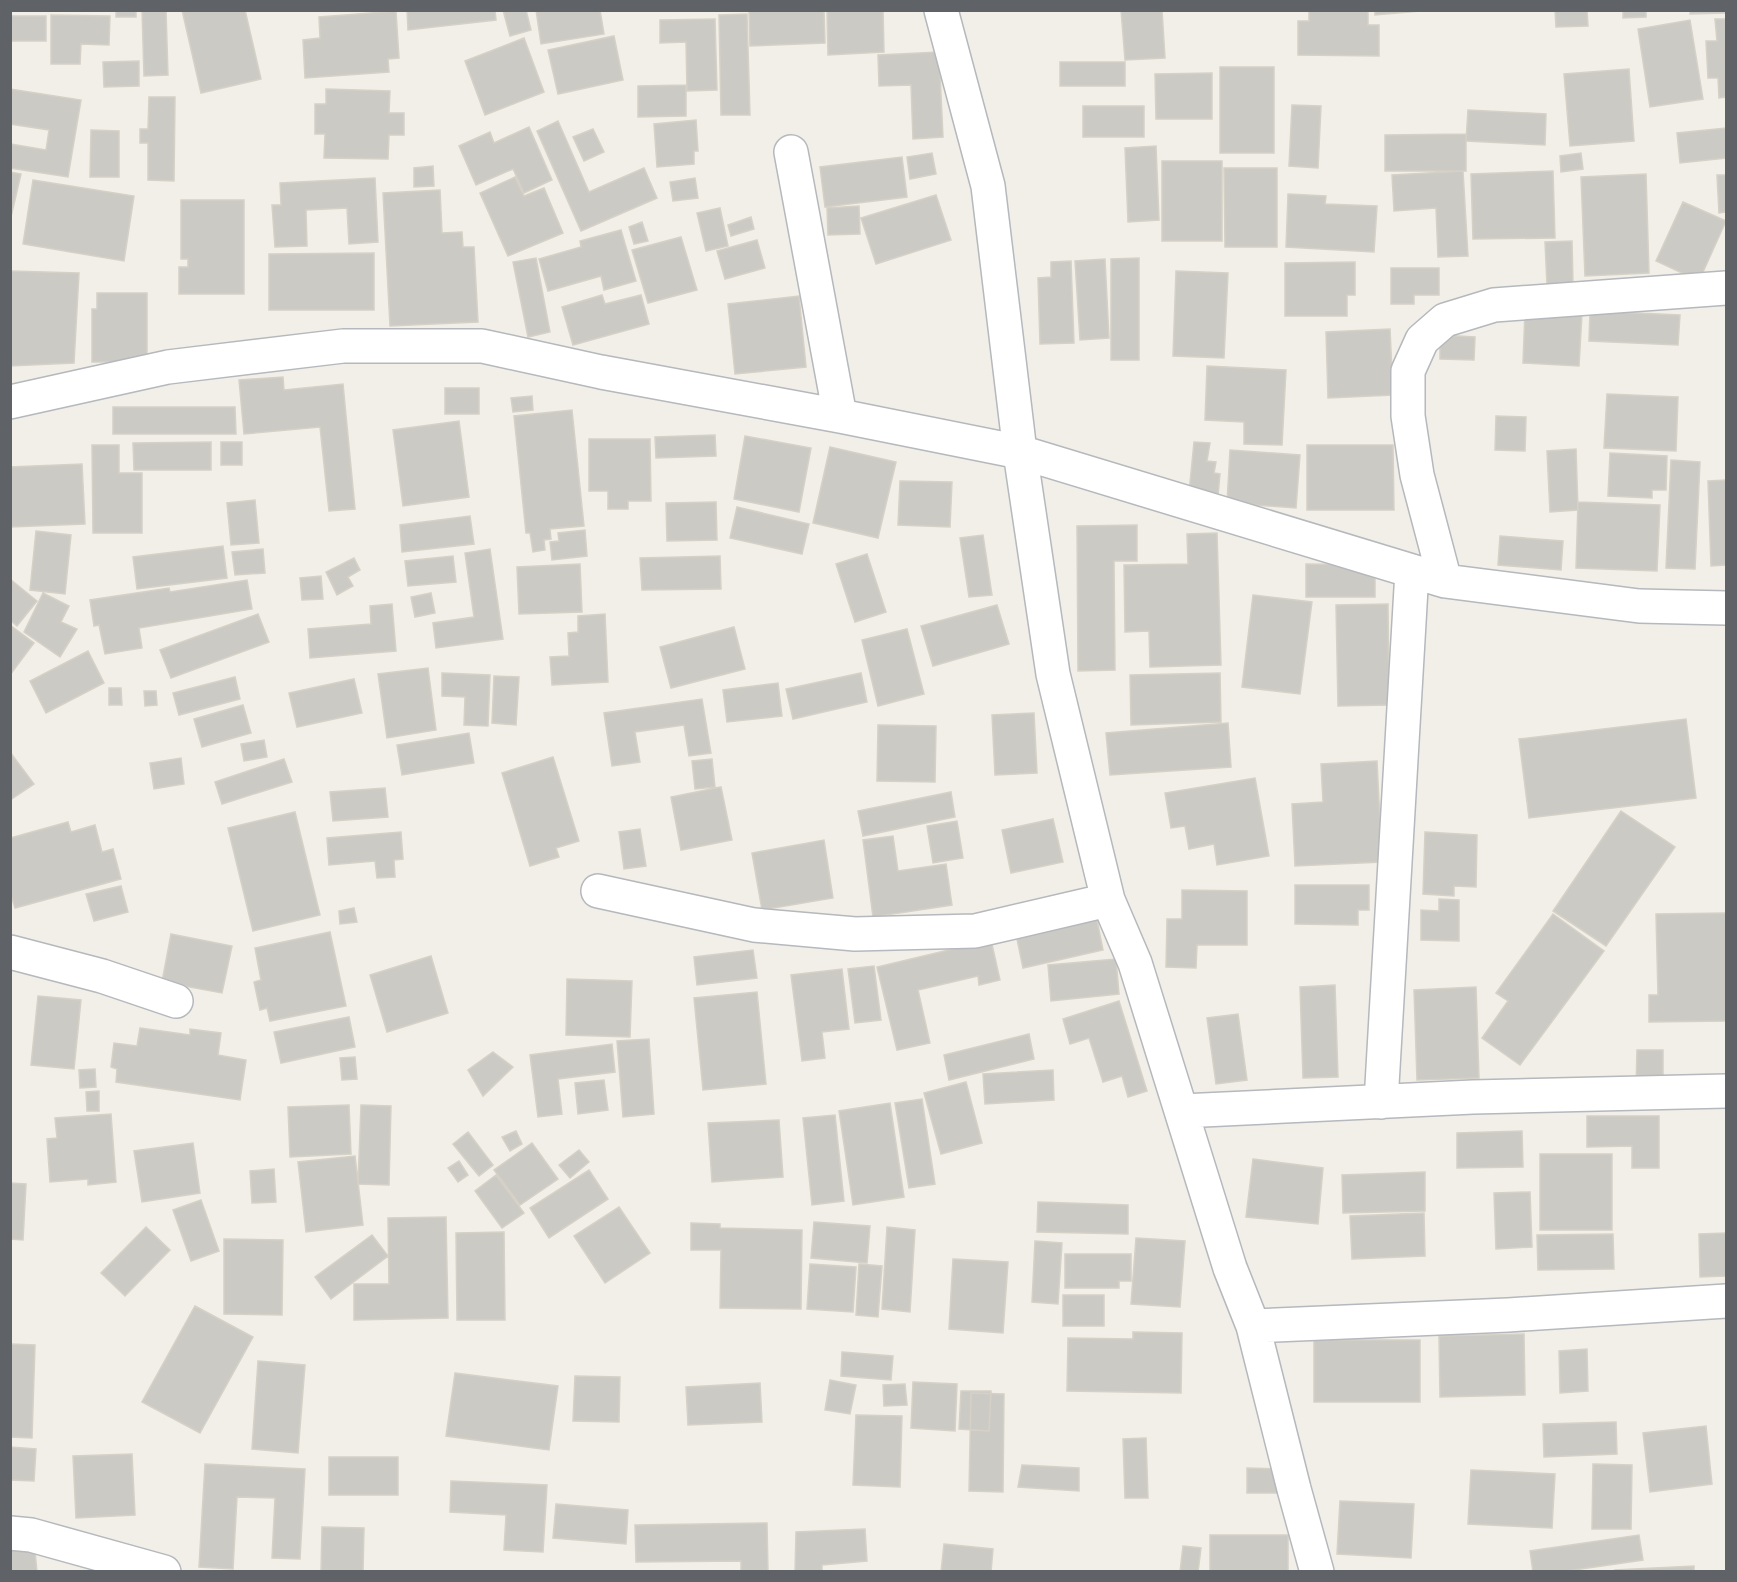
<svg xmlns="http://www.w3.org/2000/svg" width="1737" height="1582" font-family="'Archivo Narrow',sans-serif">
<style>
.building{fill:#cccac5;stroke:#d6d1c6;stroke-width:1.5}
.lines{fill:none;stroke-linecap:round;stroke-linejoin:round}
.minor-casing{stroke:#b5b8bc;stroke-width:36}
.minor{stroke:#fff;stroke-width:33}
</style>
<rect width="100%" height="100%" fill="#f1efe8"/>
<path class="building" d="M116,10H136V17H116Z
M142,10H166L168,75L144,76Z
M182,10H245L261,79L201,93Z
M407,10H495L496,20L408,30Z
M503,10H526L531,30L510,36Z
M536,10H600L604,34L541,44Z
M749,10H824L825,43L750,46Z
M827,10H883L884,52L828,55Z
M1121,10H1162L1165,58L1125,60Z
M1309,10H1368V25H1379V56L1298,55V21H1309Z
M1375,10H1432L1375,15Z
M1555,10H1587L1588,26L1556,27Z
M1623,10H1646V17L1623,18Z
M1690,10H1726V13L1690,14Z
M396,11L399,58L388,59L389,72L305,78L303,40L320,38L319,17Z
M747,14L750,115H721L719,15Z
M51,15L110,16L109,45L81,44L80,64H51Z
M10,16H46V41H10Z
M715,19L717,90L687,91L686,42L660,43V20Z
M1715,19H1726V97L1719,98L1718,78H1708L1706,41H1717Z
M1690,20L1703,99L1650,107L1638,29Z
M614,36L623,80L558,94L548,50Z
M524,38L544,92L485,115L465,61Z
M939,52L943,137L913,139L911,85L879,86L878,55Z
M139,61V86L104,87L103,62Z
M1060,62H1125V86H1060Z
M1220,67H1274V153H1220Z
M1629,69L1634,141L1570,146L1564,74Z
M1212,73V119H1156L1155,74Z
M686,85V116L638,117V86Z
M10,89L81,100L68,177L10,168V144L46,150L49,130L10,124Z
M326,89L390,91L389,113H404V135H389L388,159L324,158L325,134H315V104H326Z
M149,97H175L174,181L148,180V143H140V129H148Z
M1292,105L1321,106L1318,168L1289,166Z
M1083,106H1144V137H1083Z
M1468,110L1546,114L1545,145L1466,141Z
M696,120L698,151H694V164L657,167L654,124Z
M558,121L589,192L644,168L657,198L581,231L537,131Z
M529,127L552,180L524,193L513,169L476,185L459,146L490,132L494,143Z
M1726,128V158L1680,163L1677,133Z
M593,129L604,152L584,161L573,137Z
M91,130L119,131V177H90Z
M1466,134V171H1385V135Z
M1156,146L1159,220L1128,222L1125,148Z
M932,153L936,174L910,179L907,157Z
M1581,153L1583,169L1561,172L1560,156Z
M902,157L907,197L825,207L820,167Z
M1162,161H1222V241H1162Z
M433,166L434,186L414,187V168Z
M1224,168H1277V247H1225Z
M1463,171L1468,256L1438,257L1436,208L1394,211L1392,175Z
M1553,171L1555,238L1473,239L1471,174Z
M10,172L21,174L10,221Z
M1646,174L1649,273L1585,276L1581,177Z
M1717,175H1726V212L1719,213Z
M515,177L524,196L544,188L563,233L508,256L480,193Z
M375,178L378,242L349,244L347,208L306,210L307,246L275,247L272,205H281L280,183Z
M695,178L698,198L673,201L670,182Z
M33,180L134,196L124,261L23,244Z
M440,190L442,233L462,232L463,247H474L478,322L390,326L383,193Z
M1288,194L1326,196L1325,204L1377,206L1374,252L1286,247Z
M936,195L951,240L876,264L861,218Z
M181,200H244V294H179V267H188V259H181Z
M1683,202L1726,221L1699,281L1656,261Z
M859,206L860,234L828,235L827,208Z
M720,208L728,246L706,251L697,213Z
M751,217L754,229L731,236L728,225Z
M642,222L648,241L634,244L629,227Z
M621,230L636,281L604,290L601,276L548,291L539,259L581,247L580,241Z
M681,237L697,290L648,303L632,250Z
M757,240L765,268L725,279L717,251Z
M1572,241L1573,284L1547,285L1545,242Z
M374,253V310H269V254Z
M536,258L550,332L528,337L513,262Z
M1139,258V360H1111V259Z
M1105,259L1109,338L1080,340L1075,261Z
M1071,261L1074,343L1040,344L1038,278L1051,277V262Z
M1355,262V295H1347V316H1285V263Z
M1391,268H1439V295H1414V304H1391Z
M10,271L79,273L74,363L10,366Z
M1176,271L1228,273L1224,358L1173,356Z
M97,293H147V362H92V309H97Z
M602,295L605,304L641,295L649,324L573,345L562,307Z
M799,296L806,367L735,374L728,304Z
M1525,311L1582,313L1579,366L1523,363Z
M1590,311L1680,315L1678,345L1589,341Z
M1390,329L1393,395L1328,398L1326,332Z
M1440,335L1475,337L1474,360L1440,359Z
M1207,366L1286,370L1282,445L1244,444V422L1205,420Z
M283,377L284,390L343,384L355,509L329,511L320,427L244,434L239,380Z
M445,388H479V414H445Z
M1607,394L1678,397L1676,451L1604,448Z
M532,396L533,410L513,412L511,398Z
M113,407H235L236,434H113Z
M572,410L584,526L550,529L551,539L544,540L545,550L533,552L530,533H526L514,416Z
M1496,416L1526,417L1525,451L1495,450Z
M459,421L469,497L403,506L393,430Z
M715,435L716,456L656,458L655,437Z
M745,436L811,448L799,512L734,499Z
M589,439H650L651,501H628V509H608V491H589Z
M211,442V470H134L133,443Z
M221,442H242V465H221Z
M1194,442L1210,443L1207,461L1216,462L1214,473L1220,474L1218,496L1189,493Z
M92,445H119V473H142V533H93Z
M1307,445H1393L1394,510H1307Z
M830,447L896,462L878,538L813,523Z
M1576,449L1578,510L1550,512L1547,451Z
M1230,450L1300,455L1296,508L1227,503Z
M1610,453L1667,456L1666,490H1652V498L1608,496Z
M1671,460L1700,462L1695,569L1666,568Z
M82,464L85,524L10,527V467Z
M1726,480V565L1711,566L1708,481Z
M900,481L952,482L950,527L898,525Z
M255,500L259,543L231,545L227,503Z
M716,502L717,540L667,541L666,503Z
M1578,502L1660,505L1657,571L1576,568Z
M737,507L809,524L802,554L730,538Z
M470,516L474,544L402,552L400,525Z
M1137,525V561H1114L1115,670L1078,671L1077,526Z
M585,530L587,556L552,560L550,542L559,541L558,533Z
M36,531L71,535L65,594L30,590Z
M1217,533L1221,665L1150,667L1149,631L1125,632L1124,565L1188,564L1187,534Z
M983,535L992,595L969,597L960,538Z
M1500,536L1563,541L1561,570L1498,565Z
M223,546L227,578L137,589L133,557Z
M263,549L265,573L235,575L232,552Z
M490,549L503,639L436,648L433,623L474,617L465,553Z
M867,554L886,612L855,622L836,564Z
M453,556L456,582L408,586L405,561Z
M720,556L721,589L642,590L640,558Z
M354,558L360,570L348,577L353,586L337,595L326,572Z
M580,564L582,612L519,614L517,567Z
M1306,564L1375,565V597H1306Z
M321,576L323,599L302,600L300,578Z
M10,579L37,601L17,626L10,620Z
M247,580L252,609L139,628L142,648L105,654L99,625L94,626L90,600L169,588L170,592Z
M43,593L69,606L61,622L77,629L60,657L24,632Z
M431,593L435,613L415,617L411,597Z
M1253,595L1312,602L1300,694L1242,687Z
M392,604L396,651L310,658L308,629L371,624L370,606Z
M1388,604L1389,705L1338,706L1336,605Z
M997,605L1009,644L933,666L921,626Z
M258,614L269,642L171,678L160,650Z
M605,614L608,682L552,685L550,657L569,656L568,633L578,632V616Z
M10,625L34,643L10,675Z
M734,627L745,669L671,688L660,647Z
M907,629L924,694L878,706L862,640Z
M88,651L104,683L46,713L30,681Z
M428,668L436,730L387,738L378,674Z
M442,673L490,675L488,726L464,725L465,697L442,696Z
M861,673L867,702L793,719L786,689Z
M1220,673L1221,722L1131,725L1130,675Z
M494,676L519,677L516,725L492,723Z
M235,677L240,699L179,715L173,693Z
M354,679L362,713L297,727L289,693Z
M778,683L782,716L727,722L723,690Z
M109,688H121L122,705H109Z
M144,691H156L157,705L145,706Z
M702,699L711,753L689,756L684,725L635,732L640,762L612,766L604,713Z
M243,705L251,733L202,747L194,719Z
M1034,713L1037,773L995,775L992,715Z
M1686,719L1696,798L1529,818L1519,739Z
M1228,723L1231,767L1110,775L1106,733Z
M878,725L936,726L935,782L877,781Z
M469,733L474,763L402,775L397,745Z
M264,740L267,757L244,761L241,744Z
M10,752L34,784L10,800Z
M553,757L579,841L556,848L559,857L530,866L502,773Z
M181,758L184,784L154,789L150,763Z
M284,759L292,782L222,804L215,782Z
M712,759L715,787L695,789L692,761Z
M1377,761L1382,862L1295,866L1292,804L1323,802L1321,764Z
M1255,778L1269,856L1217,865L1214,844L1189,849L1185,826L1171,828L1165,793Z
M721,787L732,840L681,850L671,797Z
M385,788L388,817L333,821L330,792Z
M951,792L955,817L863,836L858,811Z
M1621,811L1675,847L1606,946L1553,911Z
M295,812L320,915L253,931L228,828Z
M1053,819L1063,862L1011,873L1002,830Z
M957,821L963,858L933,863L927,826Z
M68,822L71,832L95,825L102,852L113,849L121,879L15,908L10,892V838Z
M640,829L646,866L624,869L619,832Z
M401,832L403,859L394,860L395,877L377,878L375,861L329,865L327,838Z
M1425,832L1477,835L1476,887L1454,886V896L1423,894Z
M893,836L898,871L946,864L952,905L873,917L863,840Z
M824,840L833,898L762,910L752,853Z
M1295,885H1369V910H1358V925L1295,924Z
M121,886L128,912L94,921L86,894Z
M1182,890L1247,891V945H1197L1196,968L1166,967L1167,919H1182Z
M1439,899L1459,900V941L1421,940V910L1439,911Z
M354,908L357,922L340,924L339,911Z
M1726,913V1021L1649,1022V995H1658L1656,914Z
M1553,914L1604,951L1520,1065L1482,1038L1508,1001L1496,993Z
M1097,920L1103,950L1023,968L1017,939Z
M330,932L346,1006L270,1021L267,1008L260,1010L254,982L261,980L255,948Z
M171,934L232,946L222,993L162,982Z
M991,940L1000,980L979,985L978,976L918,990L930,1043L897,1050L877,967Z
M753,950L757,978L697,985L694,957Z
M431,956L448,1013L387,1032L370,975Z
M1116,959L1119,994L1051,1001L1048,965Z
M874,966L881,1020L855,1023L848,969Z
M842,969L849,1029L822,1032L825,1058L802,1061L791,975Z
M567,979L632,981L630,1037L566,1035Z
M1335,985L1338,1077L1303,1078L1300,987Z
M1476,987L1479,1078L1417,1080L1414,990Z
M757,992L766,1084L703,1090L694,998Z
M38,996L81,1000L74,1069L31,1065Z
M1119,1001L1147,1091L1128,1097L1122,1076L1103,1082L1089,1038L1070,1044L1063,1019Z
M1238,1014L1247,1080L1216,1084L1207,1018Z
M349,1017L355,1047L281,1063L274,1032Z
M140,1028L190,1035V1029L221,1033L218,1055L246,1060L240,1100L116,1082L117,1069L111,1067L114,1043L137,1046Z
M1029,1034L1034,1059L949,1080L944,1055Z
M649,1039L654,1114L623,1117L617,1041Z
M612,1044L615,1072L558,1079L562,1114L538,1117L530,1055Z
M1637,1050H1663V1090H1636Z
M493,1052L513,1067L483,1096L468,1070Z
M355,1057L357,1079L342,1080L340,1058Z
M95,1069L96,1087L80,1088L79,1070Z
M1053,1070L1054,1100L985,1104L983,1074Z
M604,1080L608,1110L578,1114L575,1083Z
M966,1082L982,1143L941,1154L924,1093Z
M99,1091V1111H87L86,1092Z
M922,1099L935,1184L909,1188L895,1103Z
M890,1103L904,1197L853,1205L839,1111Z
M349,1105L351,1154L290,1157L288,1107Z
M361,1105L391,1106L389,1185L358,1184Z
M111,1114L116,1182L88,1185V1179L50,1182L47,1139L57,1138L55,1118Z
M835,1115L844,1201L812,1205L803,1118Z
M1587,1116H1659V1168H1632V1146L1587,1147Z
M779,1120L783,1177L712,1182L708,1123Z
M516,1131L522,1144L510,1151L502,1137Z
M1522,1131L1523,1167L1457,1168V1133Z
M468,1132L493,1165L479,1176L453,1144Z
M193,1143L200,1193L142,1202L134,1151Z
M532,1143L558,1179L520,1205L494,1170Z
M579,1150L589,1162L570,1178L559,1165Z
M1540,1154H1612V1230H1540Z
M355,1156L363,1225L306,1232L298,1162Z
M1253,1159L1323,1168L1318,1224L1246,1217Z
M459,1161L468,1175L458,1182L448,1168Z
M274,1169L276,1202L252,1203L250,1171Z
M589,1170L608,1199L549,1238L530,1208Z
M1425,1172V1211L1343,1213L1342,1175Z
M496,1175L524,1213L502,1228L475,1191Z
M10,1183L26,1184L23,1240L10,1239Z
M1530,1192L1532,1247L1496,1249L1494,1193Z
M201,1200L219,1251L191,1261L173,1210Z
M1038,1202L1128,1205V1234L1037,1232Z
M619,1207L650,1253L605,1283L574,1236Z
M1424,1213L1425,1256L1352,1259L1350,1216Z
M446,1217L448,1318L354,1320V1284H389L388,1218Z
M814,1222L870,1226L867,1263L811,1258Z
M691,1223L720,1224V1228L802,1230L801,1309L720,1308L721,1250H691Z
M146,1227L170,1250L125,1296L101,1273Z
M887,1227L915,1230L910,1312L882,1309Z
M504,1232L505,1320H457L456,1233Z
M1726,1233V1276L1700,1277L1699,1234Z
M1613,1234L1614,1269L1538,1270L1537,1235Z
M372,1235L388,1256L331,1299L315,1277Z
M1136,1238L1185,1241L1180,1307L1131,1304Z
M224,1239L283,1240L282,1315L224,1314Z
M1035,1241L1062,1243L1058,1304L1032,1302Z
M1065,1254H1131V1281H1119V1288H1065Z
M953,1259L1008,1262L1003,1333L949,1329Z
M810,1264L856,1267L853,1312L807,1309Z
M859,1264L882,1266L878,1317L856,1315Z
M1063,1295H1104V1326H1063Z
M195,1306L253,1337L200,1433L142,1402Z
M1133,1332L1182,1333L1181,1393L1067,1391L1068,1338L1133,1339Z
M1524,1334L1525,1395L1440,1397L1439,1336Z
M1314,1340H1420V1402H1314Z
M10,1344L35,1345L32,1438L10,1437Z
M1587,1349L1588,1391L1560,1393L1559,1351Z
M842,1352L893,1356L891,1380L841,1376Z
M258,1361L305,1365L298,1453L252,1449Z
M455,1373L558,1386L549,1450L446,1436Z
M575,1376L620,1377L619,1422L573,1421Z
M830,1380L856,1385L850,1414L825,1410Z
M913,1382L957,1384L955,1431L911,1428Z
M760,1383L762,1422L688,1425L686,1387Z
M905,1384L907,1405L884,1406L883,1385Z
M961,1391H991L989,1431L959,1429Z
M971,1393L1004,1394L1003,1492L969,1491Z
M856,1415L902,1416L900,1487L853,1485Z
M1616,1422L1617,1454L1544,1457L1543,1424Z
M1706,1426L1712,1484L1650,1492L1643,1433Z
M1146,1438L1148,1498H1125L1123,1439Z
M10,1447L36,1449L34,1481L10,1480Z
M132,1454L135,1515L76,1518L73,1456Z
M329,1457H398V1495H329Z
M205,1464L305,1469L300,1559L272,1558L275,1498L237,1497L233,1569L199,1567Z
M1593,1464L1632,1465L1631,1529H1592Z
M1022,1465L1079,1468V1491L1018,1487Z
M1247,1468L1279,1469V1493H1247Z
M1471,1470L1555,1474L1552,1528L1468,1524Z
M451,1481L547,1485L543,1552L504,1550L506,1515L450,1512Z
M1340,1501L1414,1504L1411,1558L1337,1554Z
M556,1504L628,1510L626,1544L553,1538Z
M767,1523L768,1572H741V1561L636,1562L635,1525Z
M322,1527L364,1528L363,1572H321Z
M865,1529L867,1561L822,1565V1572H795L796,1532Z
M1210,1535H1288V1572H1210Z
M1639,1535L1643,1560L1560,1572H1533L1530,1551Z
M34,1541L37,1572H10V1544Z
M944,1544L993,1549L991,1572H941Z
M1183,1546L1201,1548L1198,1572H1180Z
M1694,1566V1572H1616L1615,1570Z"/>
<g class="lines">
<g class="minor-casing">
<path id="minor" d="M941,10L988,186L1020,452L1053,674L1108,900L1135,963L1230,1268L1253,1326L1294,1489L1317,1572
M791,152L840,416
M10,402L168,367L343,346H482L601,372L840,416L1020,452L1445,581L1639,606L1726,608
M1445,581L1417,475L1408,416V371L1422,340L1445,320L1494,305L1726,288
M598,891L754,925L855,934L975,931L1108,900
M10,952L102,976L176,1001
M1381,1102L1412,571
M1182,1111L1473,1097L1726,1091
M1253,1326L1508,1315L1726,1301
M10,1533L31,1535L164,1572"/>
</g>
<use href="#minor" class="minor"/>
</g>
<rect width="1737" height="1582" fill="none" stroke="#5f6368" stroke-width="24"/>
</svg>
